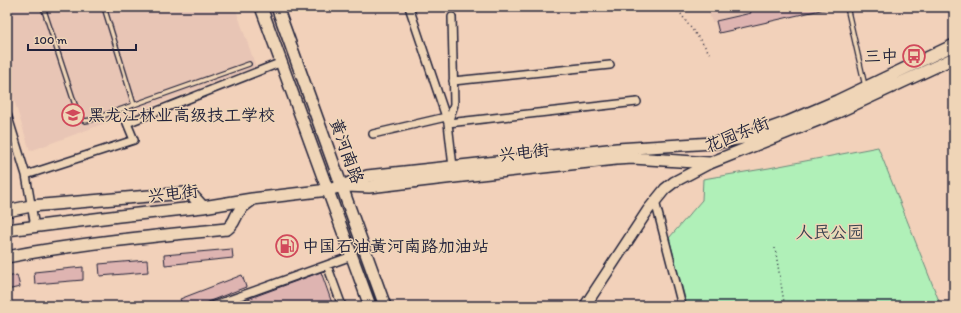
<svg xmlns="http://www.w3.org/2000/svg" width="961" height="313" font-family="Itim,'LXGW WenKai TC',sans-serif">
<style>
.built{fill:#e8c5b5}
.green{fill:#b0f0b8;stroke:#69897a}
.building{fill:#deb4b1;stroke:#22223b}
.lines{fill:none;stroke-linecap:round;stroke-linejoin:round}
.lane-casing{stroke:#22223b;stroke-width:6}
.street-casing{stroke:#22223b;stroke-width:10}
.secondary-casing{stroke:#22223b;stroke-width:13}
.primary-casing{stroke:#22223b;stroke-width:14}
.path{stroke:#22223b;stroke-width:1.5;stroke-dasharray:1 3;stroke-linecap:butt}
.lane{stroke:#efd5b7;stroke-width:3.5}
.street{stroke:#efd5b7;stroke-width:7}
.secondary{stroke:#efd5b7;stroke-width:10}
.primary{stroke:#efd5b7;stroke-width:11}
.labels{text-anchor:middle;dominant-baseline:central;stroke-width:3;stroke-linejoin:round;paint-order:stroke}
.poi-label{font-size:17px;fill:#22223b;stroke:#efd5b7;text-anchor:start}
.street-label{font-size:17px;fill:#22223b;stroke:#efd5b7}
.park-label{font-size:17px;fill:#37414e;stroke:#efd5b7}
</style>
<rect width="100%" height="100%" fill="#f2d1ba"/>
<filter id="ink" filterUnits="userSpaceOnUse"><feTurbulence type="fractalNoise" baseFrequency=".025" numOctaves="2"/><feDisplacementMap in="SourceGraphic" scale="8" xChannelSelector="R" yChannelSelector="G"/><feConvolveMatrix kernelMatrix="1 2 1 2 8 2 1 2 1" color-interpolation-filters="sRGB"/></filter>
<g filter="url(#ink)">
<path class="built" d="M7,7H235L256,67L30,151L7,78Z
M707,7H753L748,8L749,13L712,22Z"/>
<path class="green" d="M878,147L941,306H687L669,238L702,200L703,179L769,168Z"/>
<path class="building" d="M764,7H771L772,9L780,7H825V9L719,33L716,21L751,13L750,10Z
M232,249L233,258L165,265L164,255Z
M147,260L148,272L100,276L99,264Z
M83,267V280L35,284L34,272Z
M321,272L333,306H230L253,297Z
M17,275L20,287L7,290V277Z
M242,275L246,287L197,306H183L180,299Z"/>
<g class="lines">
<g class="lane-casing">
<path id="lane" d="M43,7L79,117L85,121L91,120L249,64
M104,7L134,105
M847,7L865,86"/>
</g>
<g class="street-casing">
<path id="street" d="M409,7L448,123L453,167
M452,17L454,105L448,123L637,102
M453,81L610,65
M7,114L26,175L35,227
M373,134L446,117
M26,175L134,140L127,123L282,62
M655,201L682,306
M327,265L342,306
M212,306L352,256"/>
</g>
<g class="secondary-casing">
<path id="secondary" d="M585,306L648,210L665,189L674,182L710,163"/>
</g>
<g class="primary-casing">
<path id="primary" d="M261,7L370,306
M277,7L385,306
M347,186L369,187L454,177L616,159L633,158L710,163L838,112L954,58
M7,211L31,206L185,193L192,195L203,207
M7,230L119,216L203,207L252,199L328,190L342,186L367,176L617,149L713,143L743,138L788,122L837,101L954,45
M7,257C80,243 154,236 227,229C235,223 233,221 238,213C241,207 246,204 252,200"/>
</g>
<path class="path" d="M677,7C686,24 700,38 710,54
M775,248L784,302L790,306"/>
<use href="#lane" class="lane"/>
<use href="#street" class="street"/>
<use href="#secondary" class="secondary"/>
<use href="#primary" class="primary"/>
</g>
</g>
<defs>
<g id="bus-ring" transform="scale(1.15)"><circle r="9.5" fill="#efd5b7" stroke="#d1495b" stroke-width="1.5"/><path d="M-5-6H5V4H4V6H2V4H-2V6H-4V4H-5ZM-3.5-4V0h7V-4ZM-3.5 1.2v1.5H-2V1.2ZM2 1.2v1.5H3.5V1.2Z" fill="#d1495b"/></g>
<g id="school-ring" transform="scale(1.15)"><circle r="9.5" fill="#efd5b7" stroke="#d1495b" stroke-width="1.5"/><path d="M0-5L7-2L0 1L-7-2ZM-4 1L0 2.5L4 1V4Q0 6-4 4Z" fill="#d1495b"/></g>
<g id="fuel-ring" transform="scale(1.15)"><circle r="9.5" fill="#efd5b7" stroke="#d1495b" stroke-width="1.5"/><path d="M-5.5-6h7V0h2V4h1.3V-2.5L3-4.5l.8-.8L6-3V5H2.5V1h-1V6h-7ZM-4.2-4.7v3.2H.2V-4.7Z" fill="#d1495b"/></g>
</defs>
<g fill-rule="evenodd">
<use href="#bus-ring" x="914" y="56"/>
<use href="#school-ring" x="73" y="115"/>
<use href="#fuel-ring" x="287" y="246"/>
</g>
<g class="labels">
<g class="poi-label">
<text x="898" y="56" text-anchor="end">三中</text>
<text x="88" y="115">黑龙江林业高级技工学校</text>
<text x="302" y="246">中国石油黄河南路加油站</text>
</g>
<g class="street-label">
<text transform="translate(737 134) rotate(-22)">花园东街</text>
<text transform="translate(347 151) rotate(70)">黄河南路</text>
<text transform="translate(524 152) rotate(-6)">兴电街</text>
<text transform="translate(173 193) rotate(-6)">兴电街</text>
</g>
<g class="park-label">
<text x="830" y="232">人民公园</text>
</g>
</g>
<rect width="961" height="313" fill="none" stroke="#efd5b7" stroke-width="24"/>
<rect x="12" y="12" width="937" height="289" fill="none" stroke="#22223b" stroke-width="1.5" filter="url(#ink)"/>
<path d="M28 44v6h108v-6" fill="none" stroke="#22223b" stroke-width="2"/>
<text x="34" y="44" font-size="12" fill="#22223b" stroke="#efd5b7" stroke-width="3" paint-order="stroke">100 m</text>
</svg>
